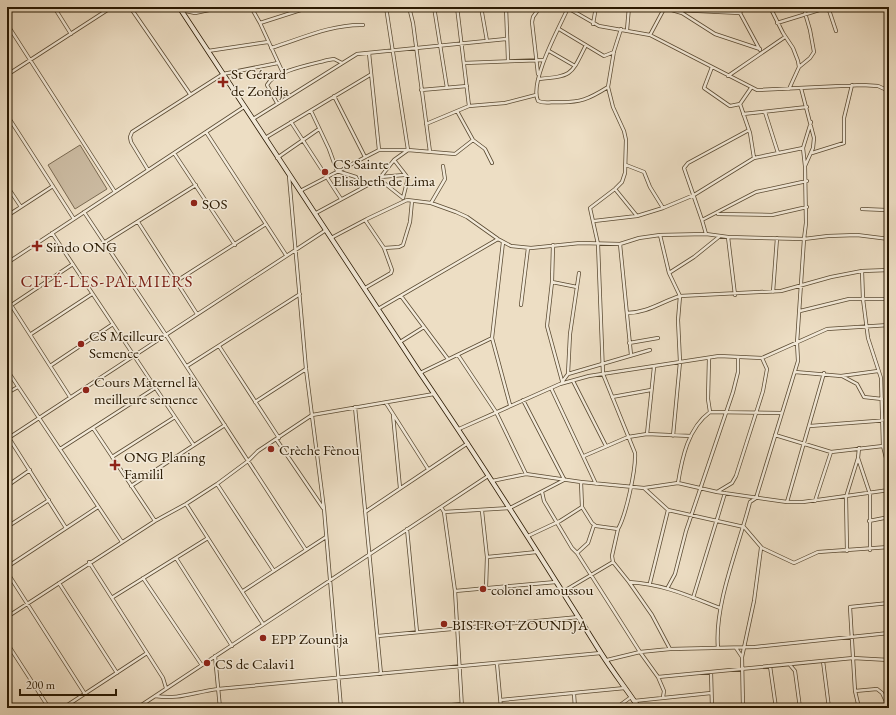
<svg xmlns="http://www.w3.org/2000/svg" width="896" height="715" font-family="'EB Garamond',serif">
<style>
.green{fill:#ccbca3;stroke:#7a6a52}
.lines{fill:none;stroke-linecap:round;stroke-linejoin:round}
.street-casing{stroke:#5a4a32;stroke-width:4}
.secondary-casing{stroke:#291801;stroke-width:5.5}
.street{stroke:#f3ead9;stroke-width:2.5}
.secondary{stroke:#f3ead9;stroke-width:4}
.poi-dot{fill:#8f2418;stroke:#f3ead9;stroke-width:1.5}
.labels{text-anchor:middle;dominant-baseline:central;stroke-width:3;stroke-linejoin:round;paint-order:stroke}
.poi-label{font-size:15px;fill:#291801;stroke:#f3ead9;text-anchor:start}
.quarter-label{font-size:17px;letter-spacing:1px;fill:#7a1f14;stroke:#f3ead9}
</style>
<rect width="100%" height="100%" fill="#eddec4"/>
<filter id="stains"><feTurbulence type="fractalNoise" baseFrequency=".005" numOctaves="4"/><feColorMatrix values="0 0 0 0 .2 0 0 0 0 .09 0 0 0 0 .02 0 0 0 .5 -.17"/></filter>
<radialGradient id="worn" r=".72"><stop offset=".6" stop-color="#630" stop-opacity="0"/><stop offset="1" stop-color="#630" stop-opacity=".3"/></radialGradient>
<path class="green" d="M80,145L107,189L75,209L48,165Z"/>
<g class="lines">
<g class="street-casing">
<path id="street" d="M54,7L71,34
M130,7L190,94
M251,7L260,23L283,73
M386,7L408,150
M409,7L413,23L430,152
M434,7L447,88
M457,7L469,106
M481,7L487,41
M506,7L508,60
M566,7L599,26L650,35L757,90L862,85L878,86L889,91
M770,7L783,33L793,48L798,61L799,67L789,89
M828,7L836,31
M568,8C559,28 529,82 538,101C545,104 550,102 557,102C580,103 589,99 608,87
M665,8L682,13L715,34L760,49
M181,10L195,13L223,7
M677,10L740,13
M740,13L760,50
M740,13L743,7
M260,23L310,7
M777,23L829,7
M7,24L115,192
M593,24L596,7
M559,29L604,56L614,52
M627,30L629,7
M650,35L665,7
M271,48C300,39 332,24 363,25
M208,51L268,42
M549,51L575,66
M369,53L379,150
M464,63L544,60
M712,67L704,88L727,104L730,106L740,104L751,88
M799,67L810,58L814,52L810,30L805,13
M538,74L532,22L533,17L540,7
M7,75L112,7
M728,76L785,37
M539,79C573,76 571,75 586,45
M421,90L467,86
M334,96L365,157
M277,103L267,85C274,71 313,64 328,60L334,59L342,63
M740,104L750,133L754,158
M311,111L329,149L337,171L356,177L362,188
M457,111L473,140L485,149L492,163
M765,112L778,153
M743,114L807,107
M7,115L74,219
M253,119L357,54L506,39
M291,122L341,199
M426,124L469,106L505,103L536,95
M206,132L286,255
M265,138L370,75
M174,153L235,245
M812,153L844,143V118L852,85
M277,158L319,129
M394,160L408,178L403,198
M626,165L644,172L650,187L663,208
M805,166L803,148L811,122
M148,170L131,142L130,137L132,132L223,74L278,63
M289,176L306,369L324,509L341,708
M380,177L404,175
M379,179L403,198
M7,186L21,207
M615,189L637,216
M300,191L379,150H408L455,154L473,140
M431,203L445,179L443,166
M862,209L886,210L889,221
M84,212L166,335L306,550
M316,213L379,179L394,160L408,150
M718,214L772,215L807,207
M7,216L53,186
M702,220L684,168L688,163L749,130
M594,221L637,216L663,208L694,195L754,158L803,148
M138,222L197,314
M52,233L193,444
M706,234L702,220L756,192L807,181
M660,235L669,273L680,296L678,320L680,362L673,436
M728,237L735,295
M331,238L367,219L407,200L431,203L456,212L467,217L498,239L511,246L531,248L580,243L620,244L639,238L660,235L706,234L728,237L804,239L828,236L857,235L889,239
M105,242L196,185
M503,242L492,338L510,405
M620,244L631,355
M553,245L552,282L547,326L562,381
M384,248L399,247L403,245L410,222L412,201
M7,263L244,107
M862,271L863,299L868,338L881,378L883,446L889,470
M669,273L694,257L720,236
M175,282L266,224
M552,282L577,287
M365,288L391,273L392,270L384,248L365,220
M773,292L777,238
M401,296L448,359
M11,305L70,397
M521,305L528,248
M7,308L73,264
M378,309L498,239
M800,311L849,299H889
M627,313C647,313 661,302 680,296L781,291L831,277L862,271L889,270
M31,334L92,294
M400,342L424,327
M629,343L658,338
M219,346L279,438
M458,355L496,412L526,474
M709,358L708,399L710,412
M50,366L113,324
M187,366L300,294
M7,370L122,542
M795,372L841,376L878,371
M420,373L492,338
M568,374L570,334L579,273
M842,376L857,384L864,397L882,399
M573,381L606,446
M562,382L568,374L650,350
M551,388L596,484
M7,393L18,387
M612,397L651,390
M523,400L564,479
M255,402L306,369
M386,403L428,469
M355,407L381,674
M393,415L400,488
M810,426L889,420
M93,428L155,521
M459,429L560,384L589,376L719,356L762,358L827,329L889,325
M647,434L654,367
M775,435L831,452L883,446
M9,438L66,528
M7,439L326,230
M276,439L323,508
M60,449L155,388
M584,456L628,437L647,434L691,436
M112,457L175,417
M858,458L870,494V550
M492,481L526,474L581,482L644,488L678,483L717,492L787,502H803L889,490
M581,482L582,507L592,523L596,526L618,529C626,515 636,470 635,453L603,374L598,244L590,208L615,189L622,182L625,173L626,140L624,131L613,107L608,87L614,51L621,29
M678,483C682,458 688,428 710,412L781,413
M217,484L274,571
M7,486L30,470
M131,486L225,425
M644,488L668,510L744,527L762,548L794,563L818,552L889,547
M542,492L544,501L572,548L577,553L640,652L658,677L664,691L663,697
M717,492L732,483L736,476L763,391L767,369L762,358
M815,501L831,452
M787,502L824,373
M186,504L263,624
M441,507L444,512L455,591L462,708
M482,511L487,557L486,588
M365,512L468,443
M444,512L510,508L564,480
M869,521L889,517
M7,527L49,500
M407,529L417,632
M618,529L612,556L613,562L629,582L652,615L670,649
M528,536L560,521L582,507
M847,551L846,497L858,458L859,448
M577,553L588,543L594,525
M487,557L537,552
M176,558L232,646
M89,562L163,678L166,688
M7,567L98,507
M7,572L85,694
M143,578L201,664
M629,582C663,584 689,596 720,608
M59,583L117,673
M650,583L668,510
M668,587L675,574L686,531L733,392L738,372V357
M243,591L326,537
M455,591L556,582
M564,591L613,562
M113,597L208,538
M693,598L725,493
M7,617L155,521L186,504L217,484L248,461L258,451L312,415L434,394
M378,636L579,617
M7,643L49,708
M718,648C714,604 739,546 750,502L756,498L798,361L797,343L804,239L806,223L805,166L813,148L814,138L801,88
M736,648L742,657
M215,656L220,708
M607,660L640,652L670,649L755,647L889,633
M823,661L829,708
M497,664L501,708
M790,665L795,671L800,708
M770,666L776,708
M711,672L712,708
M658,677L853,658L889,660
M855,691L877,689L882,693L889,708
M574,694L575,708
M155,696C179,700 194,692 218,689L601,653
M501,700L625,688
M634,701L711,693
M63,708L147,653
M137,708L488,476
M421,708L462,704
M616,708L631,697
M743,708L742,657L754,601L761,548
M859,708L855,691L850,607L889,603"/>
</g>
<g class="secondary-casing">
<path id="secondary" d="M179,7L420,373C483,465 542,559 601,653C613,672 627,690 639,708"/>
</g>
<use href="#street" class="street"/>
<use href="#secondary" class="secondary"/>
</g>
<g class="poi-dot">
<path d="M221 76h4v4h4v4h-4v4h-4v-4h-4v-4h4z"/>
<circle cx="325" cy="172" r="4"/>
<circle cx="194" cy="203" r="4"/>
<path d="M35 240h4v4h4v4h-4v4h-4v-4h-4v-4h4z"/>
<circle cx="81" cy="344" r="4"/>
<circle cx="86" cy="390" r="4"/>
<circle cx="271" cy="449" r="4"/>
<path d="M113 459h4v4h4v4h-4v4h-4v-4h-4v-4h4z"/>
<circle cx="483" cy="589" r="4"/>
<circle cx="444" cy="624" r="4"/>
<circle cx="263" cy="638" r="4"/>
<circle cx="207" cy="663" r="4"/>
</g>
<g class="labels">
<g class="poi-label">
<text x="231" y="73">St Gérard<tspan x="231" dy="17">de Zondja</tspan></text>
<text x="333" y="163">CS Sainte<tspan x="333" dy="17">Elisabeth de Lima</tspan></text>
<text x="202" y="203">SOS</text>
<text x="46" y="246">Sindo ONG</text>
<text x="89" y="335">CS Meilleure<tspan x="89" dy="17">Semence</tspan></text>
<text x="94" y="381">Cours Maternel la<tspan x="94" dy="17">meilleure semence</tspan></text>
<text x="279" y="449">Crèche Fènou</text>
<text x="124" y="456">ONG Planing<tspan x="124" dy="17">Familil</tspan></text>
<text x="491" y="589">colonel amoussou</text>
<text x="452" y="624">BISTROT ZOUNDJA</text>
<text x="271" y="638">EPP Zoundja</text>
<text x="215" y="663">CS de Calavi1</text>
</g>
<g class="quarter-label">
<text x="107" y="281">CITÉ-LES-PALMIERS</text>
</g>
</g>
<rect width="896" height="715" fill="none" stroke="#eddec4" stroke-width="24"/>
<rect x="8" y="8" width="880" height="699" fill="none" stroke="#291801" stroke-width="2"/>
<rect x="12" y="12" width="872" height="691" fill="none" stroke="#291801"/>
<path d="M20 689v6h96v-6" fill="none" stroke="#291801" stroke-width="2"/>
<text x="26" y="689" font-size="12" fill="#291801" stroke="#f3ead9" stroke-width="3" paint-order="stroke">200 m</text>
<rect width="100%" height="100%" filter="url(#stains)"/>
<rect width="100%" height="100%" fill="url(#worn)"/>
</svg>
